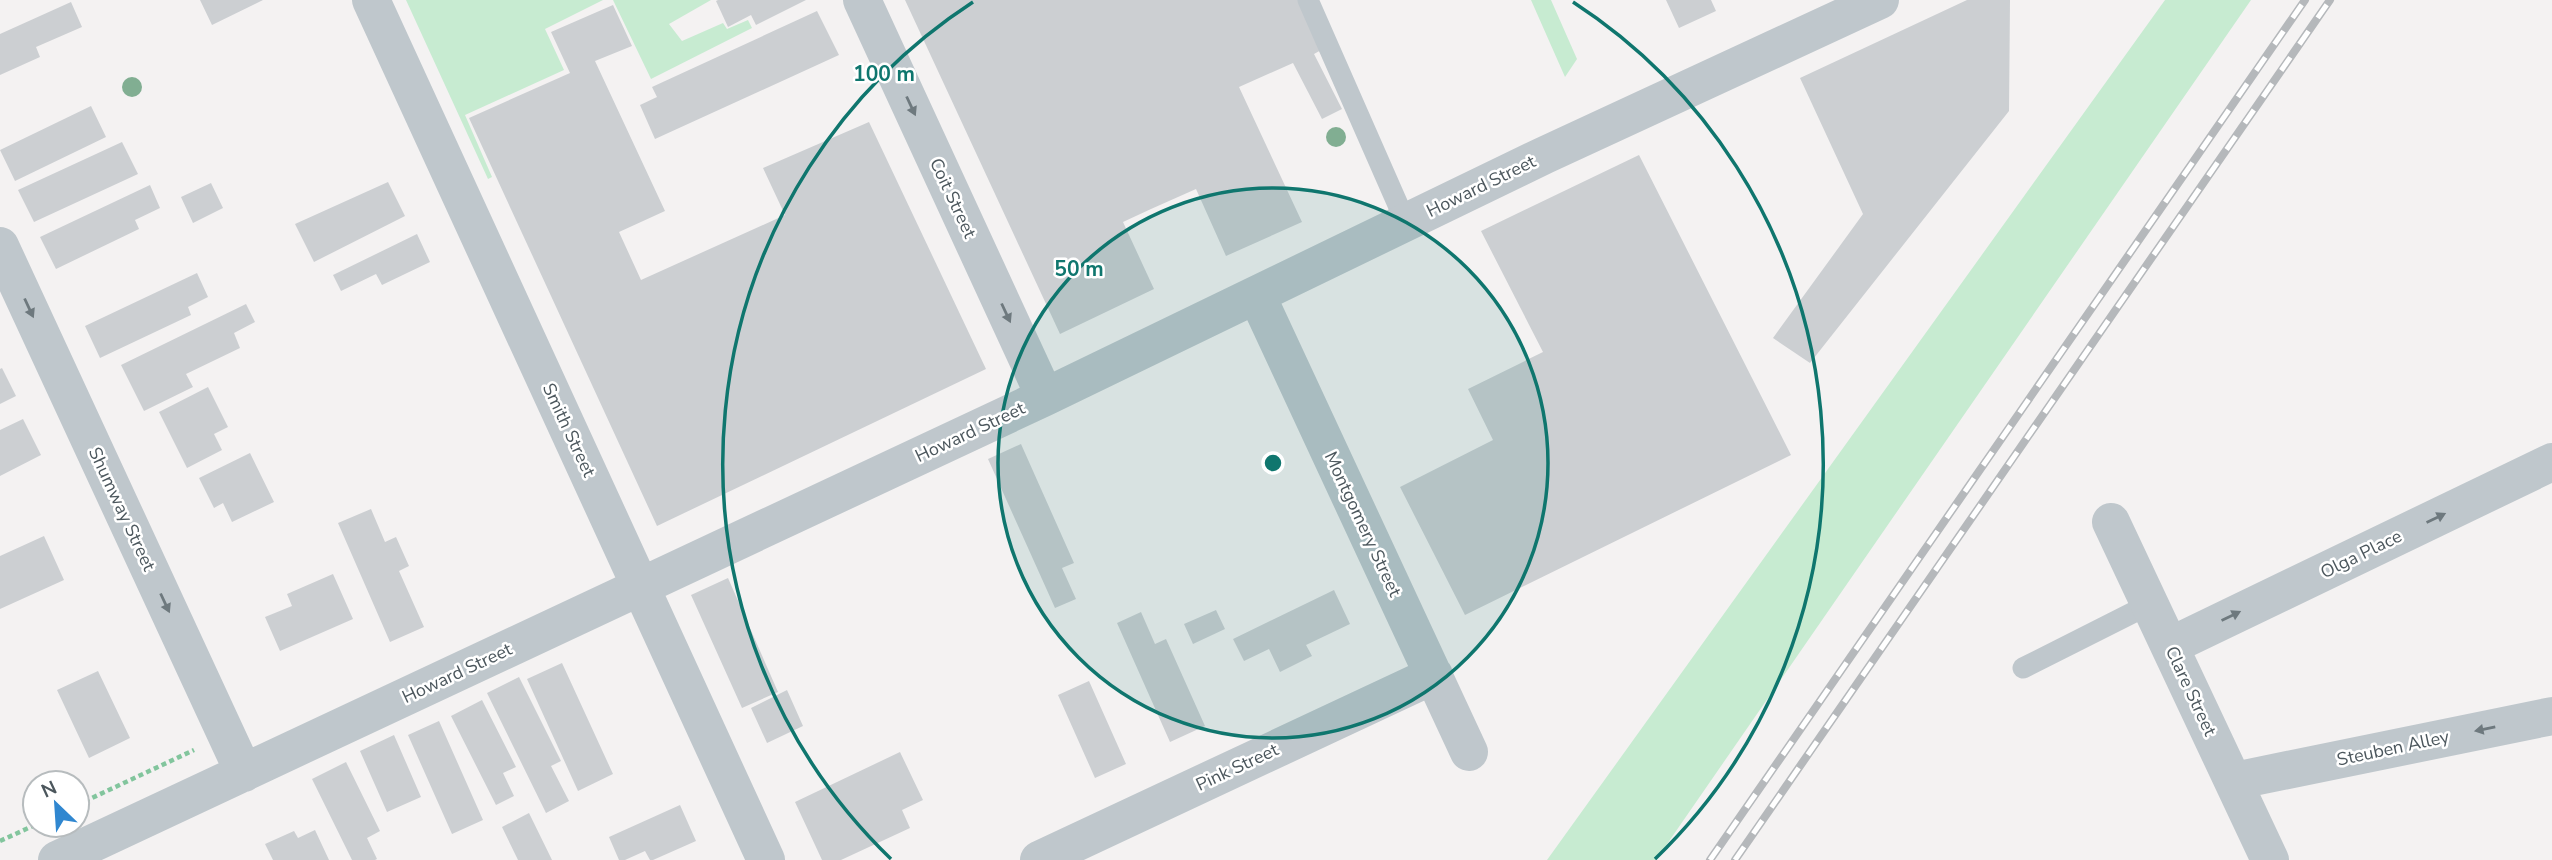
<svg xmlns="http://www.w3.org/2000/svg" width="2552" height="860" font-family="'Nunito Sans',sans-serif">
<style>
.green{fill:#c7ebd1}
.building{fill:#cccfd2}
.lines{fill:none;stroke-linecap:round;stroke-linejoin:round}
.path{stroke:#82c59d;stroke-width:4.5;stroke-dasharray:5 3.5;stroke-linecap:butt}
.service{stroke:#bfc7cc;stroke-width:21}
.minor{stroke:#bfc7cc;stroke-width:38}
.rail-casing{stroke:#b5b8bb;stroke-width:8}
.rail{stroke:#fff;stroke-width:5;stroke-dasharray:16;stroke-linecap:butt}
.tree{fill:#81ae92}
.oneway{fill:#6e797e}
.ring{fill:none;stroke:#0f766e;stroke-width:3.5}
.labels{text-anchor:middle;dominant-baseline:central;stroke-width:5;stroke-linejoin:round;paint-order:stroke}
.street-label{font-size:18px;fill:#4c575d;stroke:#fff}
.centre{fill:#0f766e;stroke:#fff;stroke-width:3.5}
.ring-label{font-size:21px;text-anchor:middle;font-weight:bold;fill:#0f766e;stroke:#fff;stroke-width:5;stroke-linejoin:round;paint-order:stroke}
</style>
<rect width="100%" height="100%" fill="#f4f2f2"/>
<path class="green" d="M406,0H603L545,29L564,70L465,115L492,177L488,179Z
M613,0H711L669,24L682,41L723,23L727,29L748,20L752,28L651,79Z
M1531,0H1551L1577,59L1565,77Z
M2165,0H2251L1656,860H1547Z"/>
<path class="building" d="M200,0H263L212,25Z
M718,0H806L756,25L751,15L728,27L716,1Z
M905,0H1301L1323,49L1314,54L1342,109L1322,119L1293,63L1239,87L1302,222L1226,256L1196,189L1151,209L1123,222L1154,289L1060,334Z
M1666,0H1711L1716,11L1679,28Z
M1967,0H2010L2009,111L1810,363L1773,338L1863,214L1800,78Z
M71,2L82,27L36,47L40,57L0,75V34Z
M613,5L632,46L595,61L665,211L619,232L641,280L785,215L763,168L869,122L986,369L657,526L469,118L570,73L551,32Z
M817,11L839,55L655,139L640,105L657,97L652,87Z
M91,106L106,137L15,181L0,150Z
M122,142L138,174L34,222L18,190Z
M1639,155L1791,455L1465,615L1400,487L1493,440L1468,389L1543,352L1481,231Z
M388,182L405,216L314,262L295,224Z
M211,183L223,208L193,223L181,197Z
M150,185L160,208L135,220L139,229L56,269L40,237Z
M417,234L430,262L382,285L376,274L341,291L333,275Z
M197,273L208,297L188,307L191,315L100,358L85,326Z
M246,304L255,322L234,333L240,348L186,374L193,387L144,411L121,365Z
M2,368L16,396L0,404V369Z
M208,387L228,427L214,434L222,450L187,468L159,412Z
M23,419L41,455L0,476V430Z
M1021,444L1074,563L1062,568L1076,599L1055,608L988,459Z
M250,453L274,502L232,522L223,503L214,508L199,478Z
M371,509L385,542L396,537L409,566L399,571L424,627L390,642L338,523Z
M44,536L64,580L0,609V556Z
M333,574L353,619L280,651L265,617L292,606L287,594Z
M728,578L778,692L742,708L691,595Z
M1334,590L1350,624L1306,645L1312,656L1280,672L1269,649L1244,661L1233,639Z
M1216,610L1225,629L1193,644L1184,624Z
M1141,612L1155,644L1166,639L1205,726L1170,742L1117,623Z
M562,663L613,774L578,791L527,679Z
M98,671L130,738L89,758L57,690Z
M519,677L561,761L551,766L569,801L546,813L487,693Z
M1089,681L1126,764L1095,778L1058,695Z
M787,690L803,726L767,743L751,708Z
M482,700L516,767L503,773L514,796L496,805L451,716Z
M439,721L483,820L452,834L408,735Z
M394,735L421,797L387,812L360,751Z
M900,752L923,800L902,810L910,828L841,860H822L795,802Z
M346,762L380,831L367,838L377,859L375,860H352L312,779Z
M680,805L696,841L653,860H650L645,851L625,860H619L609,837Z
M529,813L552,860H518L502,827Z
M315,830L329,860H273L265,844L294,831L298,838Z"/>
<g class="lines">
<path class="path" d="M77,805L194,750
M0,841L35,825"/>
<path class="service" d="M1308,0L1406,223
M2023,668L2150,604"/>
<path class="minor" d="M371,0L766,860
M862,0L1045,397
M0,246L244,773
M1257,296L1469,752
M2111,522L2270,860
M2170,646L2552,462
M2234,781L2552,716
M57,860L1045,397L1545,155L1880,0
M1039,860L1434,675"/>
<g class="rail-casing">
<path id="rail" d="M1710,860L2305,0
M1735,860L2330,0"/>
</g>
<use href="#rail" class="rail"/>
</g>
<g class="tree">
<circle cx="132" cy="87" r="10"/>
<circle cx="1336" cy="137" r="10"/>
</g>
<defs><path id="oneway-solid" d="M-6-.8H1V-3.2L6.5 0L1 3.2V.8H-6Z" transform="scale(1.75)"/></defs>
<g class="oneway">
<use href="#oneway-solid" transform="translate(911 106) rotate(65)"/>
<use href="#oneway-solid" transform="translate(29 308) rotate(65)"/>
<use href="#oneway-solid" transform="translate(1006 313) rotate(65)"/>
<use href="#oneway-solid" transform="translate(2436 518) rotate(-26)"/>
<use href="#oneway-solid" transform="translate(165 603) rotate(65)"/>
<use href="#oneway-solid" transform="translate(2231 616) rotate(-26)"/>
<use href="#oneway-solid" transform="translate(2485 729) rotate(168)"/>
</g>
<circle cx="1273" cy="463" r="275" fill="#0f766e" fill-opacity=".12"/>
<g class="ring">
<circle cx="1273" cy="463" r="275"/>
<path d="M891 859A550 550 0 0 1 973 2M1573 2A550 550 0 0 1 1655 859"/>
</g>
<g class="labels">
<g class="street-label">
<text transform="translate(1481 186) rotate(-26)">Howard Street</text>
<text transform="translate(953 198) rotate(65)">Coit Street</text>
<text transform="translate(569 430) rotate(65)">Smith Street</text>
<text transform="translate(970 432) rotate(-25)">Howard Street</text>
<text transform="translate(122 509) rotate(65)">Shumway Street</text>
<text transform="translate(1363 524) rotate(65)">Montgomery Street</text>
<text transform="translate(2361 554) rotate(-26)">Olga Place</text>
<text transform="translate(457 673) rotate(-25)">Howard Street</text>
<text transform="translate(2191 691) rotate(65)">Clare Street</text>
<text transform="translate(2393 748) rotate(-12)">Steuben Alley</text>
<text transform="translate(1237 767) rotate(-25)">Pink Street</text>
</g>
</g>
<circle cx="1273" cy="463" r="10" class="centre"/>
<g class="ring-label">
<text x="884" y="81">100 m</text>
<text x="1079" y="276">50 m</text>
</g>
<g transform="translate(56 804) rotate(335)"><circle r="33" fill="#ffffff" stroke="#b7bcbe" stroke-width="2"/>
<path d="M0-5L12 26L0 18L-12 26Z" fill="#3087d0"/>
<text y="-10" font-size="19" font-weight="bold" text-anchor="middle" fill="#4c575d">N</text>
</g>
</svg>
